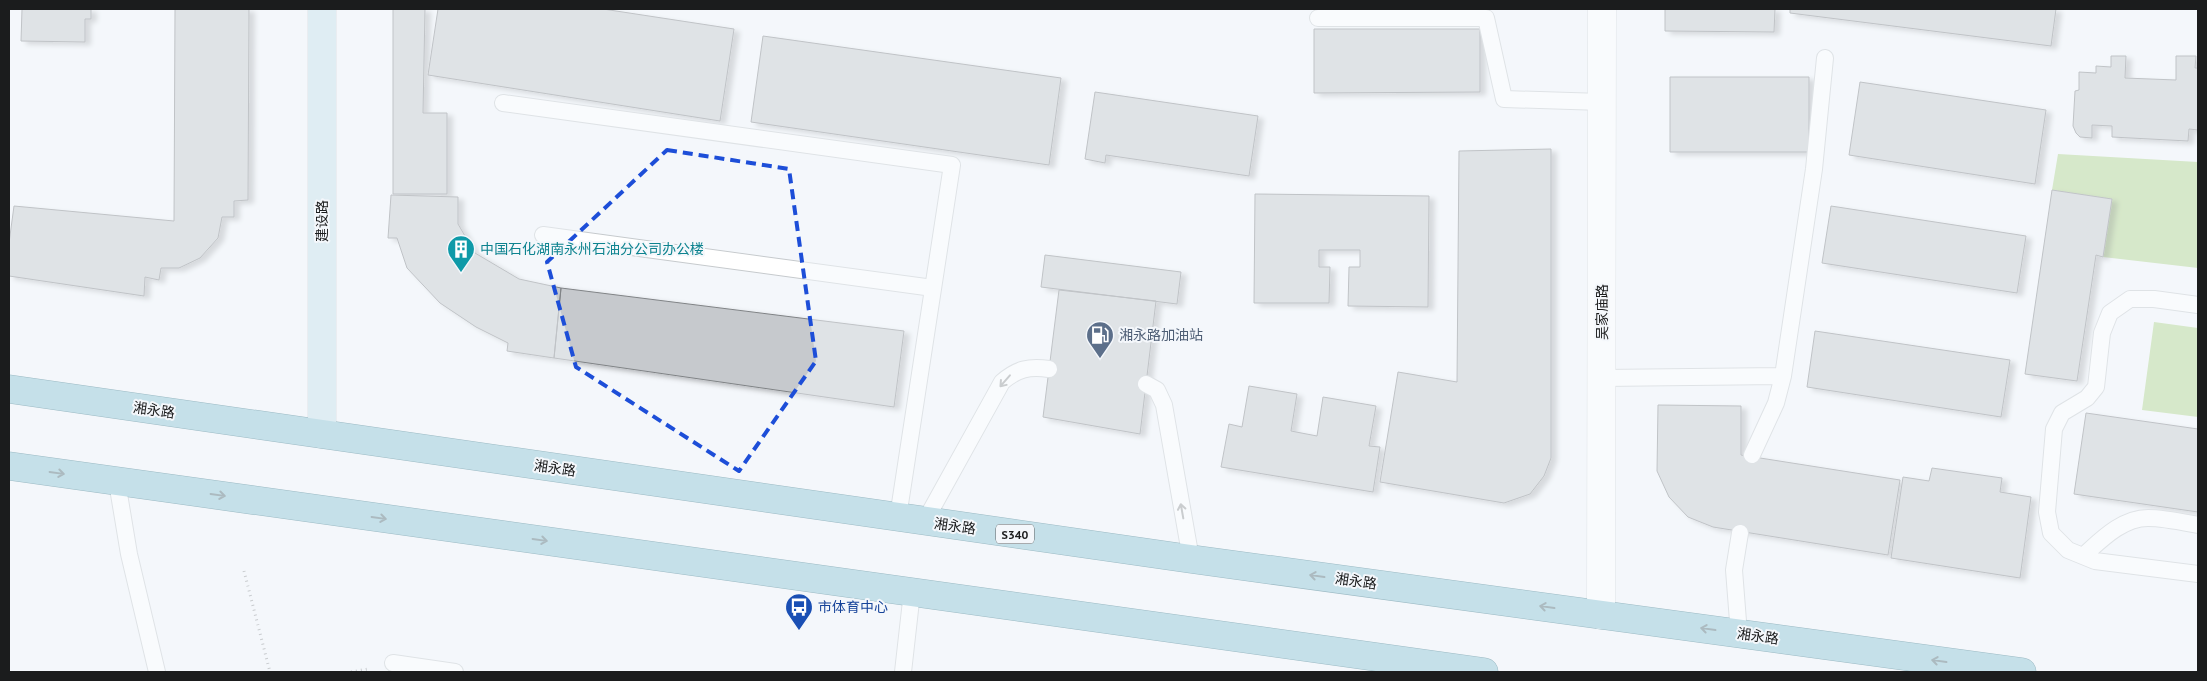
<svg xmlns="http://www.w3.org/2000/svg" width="2207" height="681" font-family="'PT Sans','Noto Sans SC',sans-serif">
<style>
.green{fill:#b2d58e}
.building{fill:#c6c9cd;stroke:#818487;filter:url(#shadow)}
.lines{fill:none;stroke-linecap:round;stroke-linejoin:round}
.lane-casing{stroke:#c6cacd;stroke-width:18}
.street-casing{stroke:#c6cacd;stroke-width:29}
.secondary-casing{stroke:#c6cacd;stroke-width:29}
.primary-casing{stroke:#336f80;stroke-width:29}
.path{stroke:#949699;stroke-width:3;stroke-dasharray:1 4;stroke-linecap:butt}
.lane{stroke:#fff;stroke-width:16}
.street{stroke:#fff;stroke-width:28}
.secondary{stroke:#c6e1e9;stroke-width:28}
.primary{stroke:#8cc4d3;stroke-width:28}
.oneway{stroke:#989999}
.oneway2{stroke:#547078}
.marked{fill:none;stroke:#1d4ed8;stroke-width:4;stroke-dasharray:10 6;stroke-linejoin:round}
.labels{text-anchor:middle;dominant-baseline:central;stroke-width:4;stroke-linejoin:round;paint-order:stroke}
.shield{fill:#f4f7fb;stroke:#5c5e60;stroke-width:1}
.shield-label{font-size:12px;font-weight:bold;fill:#1b1c1d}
.street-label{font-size:14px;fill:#1b1c1d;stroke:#f4f7fb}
.culture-label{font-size:14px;fill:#0d838f;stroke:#f4f7fb;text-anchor:start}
.service-label{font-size:14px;fill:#4e5e75;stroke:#f4f7fb;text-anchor:start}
.transit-label{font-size:14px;fill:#164399;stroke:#f4f7fb;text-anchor:start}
</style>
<defs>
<filter id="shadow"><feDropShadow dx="5.5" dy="3" stdDeviation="2.5" flood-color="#0004"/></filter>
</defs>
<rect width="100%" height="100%" fill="#f4f7fb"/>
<path class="green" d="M2058,154L2198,162V268L2103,257L2112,199L2052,190Z
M2154,322L2198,328V417L2142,410Z"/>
<path class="building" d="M22,9H91V19H85V42L21,41Z
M175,9H249L248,200L234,201V217H222L218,238L200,258L179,268H161L159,280L145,277L144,296L9,276V243L14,206L174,221Z
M393,9H425L423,113H447V194H393Z
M438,9H603L734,29L720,121L428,75Z
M1665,9H1775L1774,32L1665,31Z
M1790,9H2056L2051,46L1790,13Z
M1314,29H1480V92L1314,93Z
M763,36L1061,78L1049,165L751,122Z
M2111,56H2126L2125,78L2176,80V56H2196L2195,68H2198V130L2189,129L2188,141L2112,137V126L2092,125V138L2080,137L2076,133L2073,126L2075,91L2079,90V72L2096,73V66L2111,67Z
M1670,77H1809V152H1670Z
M1860,82L2046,110L2035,184L1849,155Z
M1095,92L1258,116L1249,176L1106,155L1105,163L1085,159Z
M1551,149V458L1544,476L1530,494L1504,503L1380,482L1398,372L1457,382L1459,151Z
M2052,190L2112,199L2103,257L2096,255L2077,381L2025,374Z
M1255,194L1429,196L1428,307L1348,306L1349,267H1360V250H1319V267H1330L1329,303H1254Z
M391,195L458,197V224L475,253L519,279L561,288L554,358L507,351L508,343L476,327L440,303L407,268L397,238H388Z
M1831,206L2026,236L2017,293L1822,263Z
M1045,255L1181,272L1177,304L1041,287Z
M561,288L904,331L894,407L554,358Z
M1059,290L1156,301L1140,434L1043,417Z
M1815,331L2010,360L2001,417L1807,387Z
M1249,386L1297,394L1291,431L1317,436L1323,397L1376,406L1369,446L1380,447L1373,492L1221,467L1229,424L1242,427Z
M1658,405L1741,406V455L1900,480L1888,555L1713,527L1688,517L1669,497L1657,471Z
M2086,413L2198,429V512L2074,494Z
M1932,468L2002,478L2000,492L2031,497L2020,578L1891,558L1903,477L1929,481Z"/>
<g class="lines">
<g class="lane-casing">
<path id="lane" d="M1318,18H1486L1504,99L1602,102
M503,103L952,165L898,517
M543,235L933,288
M2198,305L2154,299H2130L2110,313L2102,333L2096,387L2087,398L2062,413L2054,429L2047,512L2051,533L2068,550L2095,561L2198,574
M1602,378L1783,376
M1146,384L1157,390L1164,405L1191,559
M1752,455L1776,403L1783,376L1814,169L1825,58
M117,482L129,554L157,672
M925,521L1002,382C1017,369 1029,366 1049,369
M2083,556C2101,540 2122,518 2148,518C2164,518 2182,522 2198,525
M1739,634L1734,570L1740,533
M393,663L455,672
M903,672L912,592"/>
</g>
<g class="street-casing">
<path id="street" d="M1601,615L1602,9"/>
</g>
<g class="secondary-casing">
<path id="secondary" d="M322,434V9"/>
</g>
<g class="primary-casing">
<path id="primary" d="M9,389L1191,559L2022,672
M9,466L1484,672"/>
</g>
<path class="path" d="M244,571L270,672
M351,672L368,669"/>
<use href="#lane" class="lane"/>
<use href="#street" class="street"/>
<use href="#secondary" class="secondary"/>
<use href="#primary" class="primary"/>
</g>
<defs><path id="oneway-shaft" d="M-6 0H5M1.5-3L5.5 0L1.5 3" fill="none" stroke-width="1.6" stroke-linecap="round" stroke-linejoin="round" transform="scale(1.25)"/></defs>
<g class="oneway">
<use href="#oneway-shaft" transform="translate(1005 381) rotate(131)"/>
<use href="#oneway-shaft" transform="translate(1182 511) rotate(-100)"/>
</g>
<g class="oneway2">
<use href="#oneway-shaft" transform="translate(57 473) rotate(8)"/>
<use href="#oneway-shaft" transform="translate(218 495) rotate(8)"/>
<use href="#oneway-shaft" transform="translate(379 518) rotate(8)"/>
<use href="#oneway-shaft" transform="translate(540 540) rotate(8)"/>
<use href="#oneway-shaft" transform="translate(1317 576) rotate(-172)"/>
<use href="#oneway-shaft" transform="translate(1547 607) rotate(-172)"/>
<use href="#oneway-shaft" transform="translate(1708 629) rotate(-172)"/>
<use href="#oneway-shaft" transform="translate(1939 661) rotate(-172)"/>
</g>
<path d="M0 0H2207V681H0ZM667,150L789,169L816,361L739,471L576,367L547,262Z" fill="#f4f7fb" fill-opacity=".55" fill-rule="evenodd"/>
<path class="marked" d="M667,150L789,169L816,361L739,471L576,367L547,262Z"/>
<defs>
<g id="building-pin" transform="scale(1.4375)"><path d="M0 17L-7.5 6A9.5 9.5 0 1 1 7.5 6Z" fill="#0f9aa8" stroke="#f4f7fb"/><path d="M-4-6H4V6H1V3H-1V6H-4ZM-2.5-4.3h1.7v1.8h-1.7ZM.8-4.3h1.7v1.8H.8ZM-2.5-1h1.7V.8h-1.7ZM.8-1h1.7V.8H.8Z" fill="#fff"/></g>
<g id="fuel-pin" transform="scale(1.4375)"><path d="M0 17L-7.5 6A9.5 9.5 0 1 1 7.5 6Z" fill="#5c6f8a" stroke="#f4f7fb"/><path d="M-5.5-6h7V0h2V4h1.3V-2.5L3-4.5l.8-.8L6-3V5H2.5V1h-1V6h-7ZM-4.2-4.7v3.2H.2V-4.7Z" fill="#fff"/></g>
<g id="bus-pin" transform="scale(1.4375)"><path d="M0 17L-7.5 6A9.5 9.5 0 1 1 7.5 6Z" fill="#1a4fb4" stroke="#f4f7fb"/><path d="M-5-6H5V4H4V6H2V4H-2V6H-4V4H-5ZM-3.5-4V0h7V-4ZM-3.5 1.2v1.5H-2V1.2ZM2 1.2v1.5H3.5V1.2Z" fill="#fff"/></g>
</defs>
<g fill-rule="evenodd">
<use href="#building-pin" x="461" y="249"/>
<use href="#fuel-pin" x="1100" y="335"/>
<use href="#bus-pin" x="799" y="607"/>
</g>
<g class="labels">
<rect class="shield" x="996" y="524.5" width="38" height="19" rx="4"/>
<g class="shield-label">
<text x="1015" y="534">S340</text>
</g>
<g class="street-label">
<text transform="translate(322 221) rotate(-90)">建设路</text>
<text transform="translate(1602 312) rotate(-90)">吴家庙路</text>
<text transform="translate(154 410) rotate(8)">湘永路</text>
<text transform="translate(555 468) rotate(8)">湘永路</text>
<text transform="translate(955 526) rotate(8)">湘永路</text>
<text transform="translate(1356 581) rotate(8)">湘永路</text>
<text transform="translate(1758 636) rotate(8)">湘永路</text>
</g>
<g class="culture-label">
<text x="480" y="249">中国石化湖南永州石油分公司办公楼</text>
</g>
<g class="service-label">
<text x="1119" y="335">湘永路加油站</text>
</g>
<g class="transit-label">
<text x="818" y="607">市体育中心</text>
</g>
</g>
<rect width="2207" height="681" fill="none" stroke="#1b1c1d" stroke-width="20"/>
</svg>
